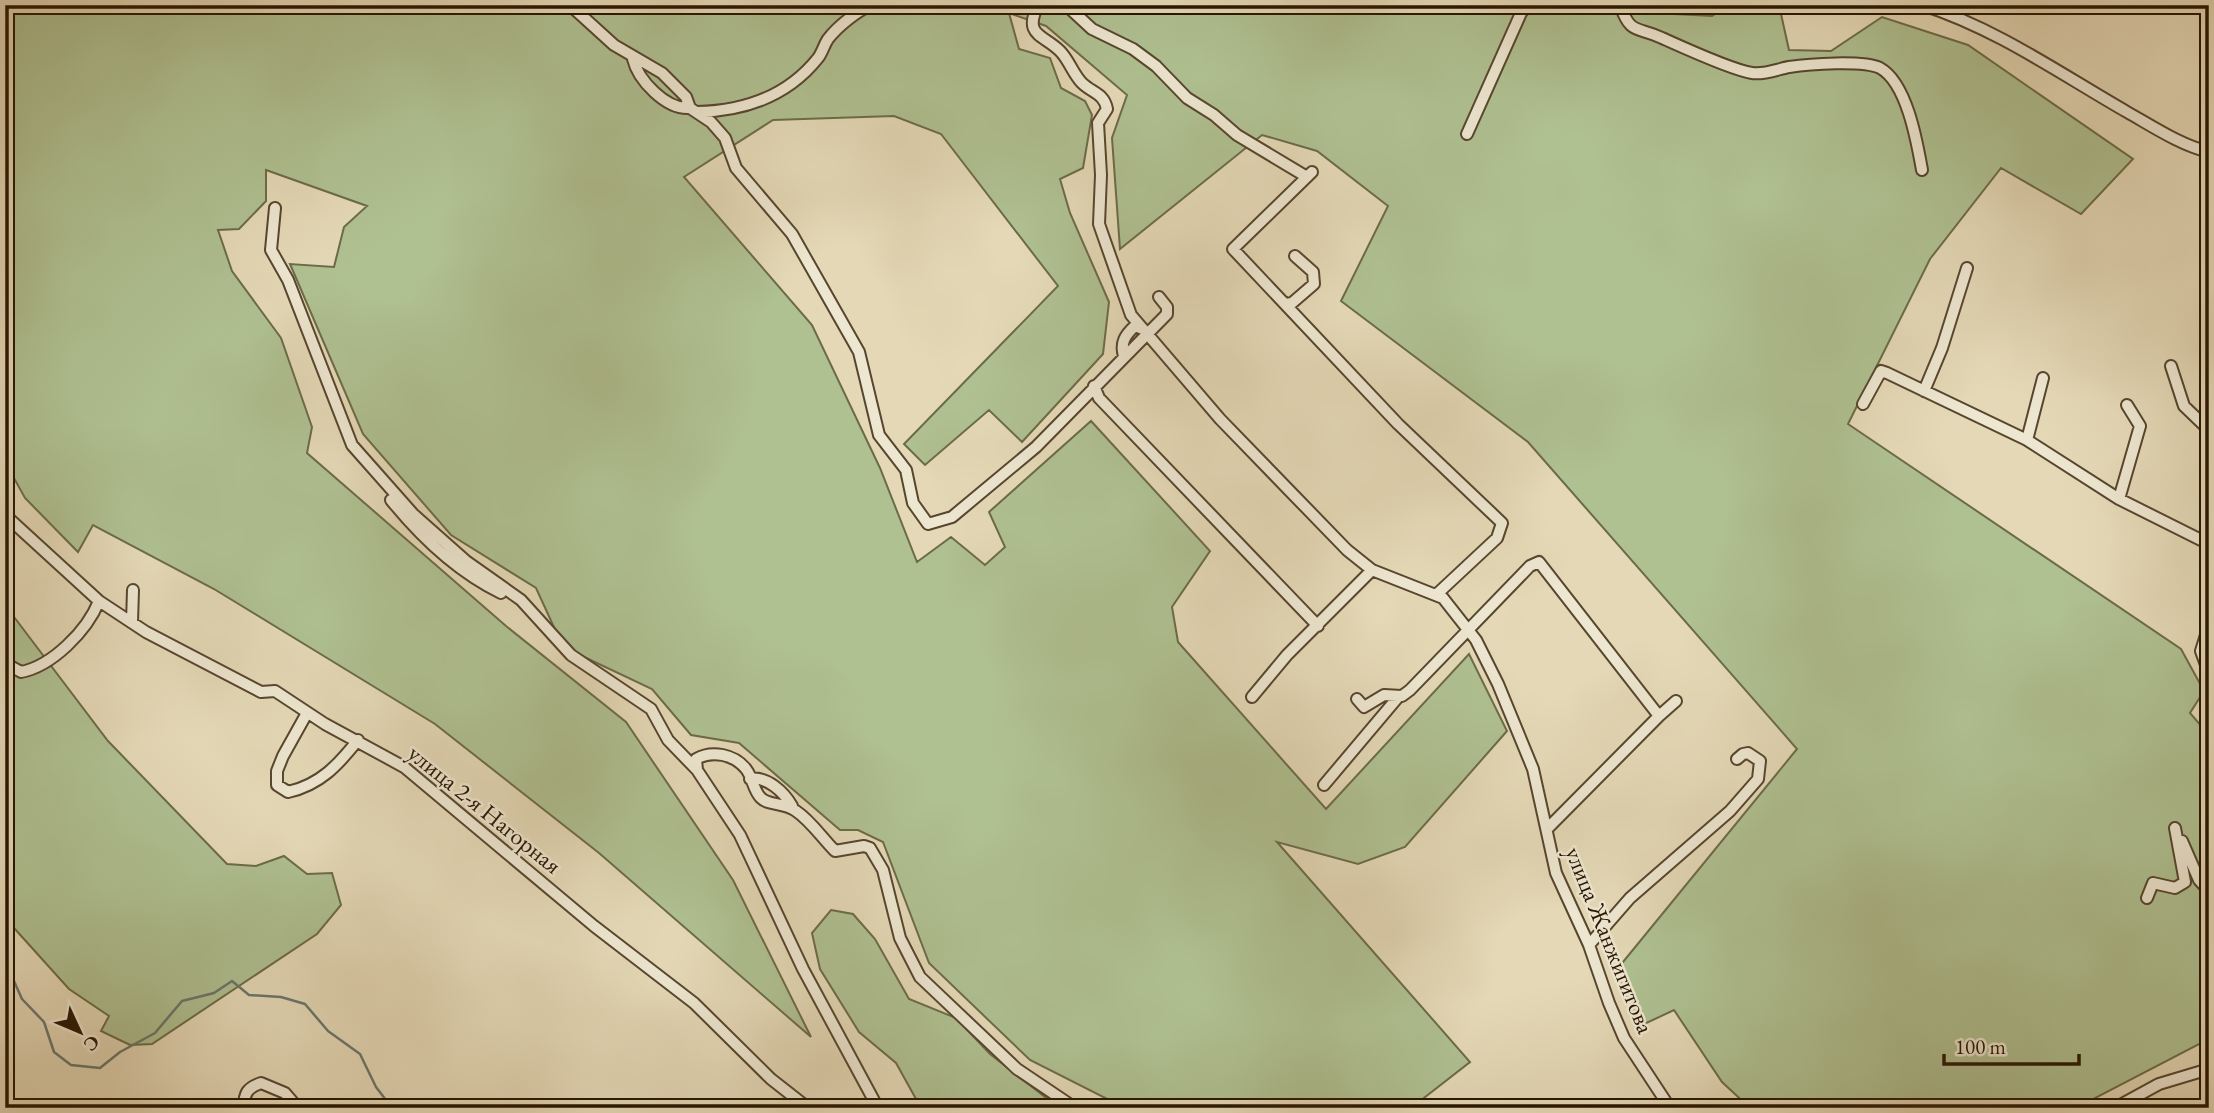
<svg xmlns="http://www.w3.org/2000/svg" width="2214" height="1113" font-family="'EB Garamond',serif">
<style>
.green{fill:#afc091;stroke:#6c6b49;stroke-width:2}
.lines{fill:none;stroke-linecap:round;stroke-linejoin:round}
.stream{stroke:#6b776d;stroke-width:2.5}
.minor-casing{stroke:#57462e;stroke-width:14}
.minor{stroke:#ede6d0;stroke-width:10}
.labels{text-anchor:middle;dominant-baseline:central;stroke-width:5;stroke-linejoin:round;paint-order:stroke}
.street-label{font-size:24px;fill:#281601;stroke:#ede6d0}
</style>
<rect width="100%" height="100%" fill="#e4d8b6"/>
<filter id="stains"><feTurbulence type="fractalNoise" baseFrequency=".00286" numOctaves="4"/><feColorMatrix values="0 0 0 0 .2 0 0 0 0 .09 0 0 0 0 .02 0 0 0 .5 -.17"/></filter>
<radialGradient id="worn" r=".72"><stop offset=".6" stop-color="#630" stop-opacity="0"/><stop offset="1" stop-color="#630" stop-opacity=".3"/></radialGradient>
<path class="green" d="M5,5H1596L1598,10L1712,16L1729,5H1779L1789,50L1831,51L1882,17L1968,45L2133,159L2081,214L2001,168L1930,259L1848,424L2181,649L2204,691L2190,713L2209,735V1039L2095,1098L2096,1108H1750L1722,1082L1674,1010L1638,1027L1614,973L1797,749L1528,442L1341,301L1388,206L1317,151L1262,135L1120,249L1112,138L1127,95L1046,26L1009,13L1019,49L1050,58L1061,88L1085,101L1092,115L1083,168L1060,179L1070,213L1109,302L1103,354L1022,442L989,410L925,465L904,444L1058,286L941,134L894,116L773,120L684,177L812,325L880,468L917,562L951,537L985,565L1005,547L989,512L1091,421L1210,551L1172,607L1178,642L1326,809L1469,654L1507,731L1405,847L1358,864L1277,842L1470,1062L1411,1108L1119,1105L1030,1060L929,963L883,842L858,830H840L739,743L691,735L652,689L563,647L536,588L451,535L363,434L290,264L334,267L344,227L367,206L266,170V201L239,229L218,230L232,271L281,338L312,427L307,453L506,626L626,722L733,880L811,1037L599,853L435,724L214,589L93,525L78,552L25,498L5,462Z
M5,605L108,741L227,864L256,866L284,856L307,874L332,873L341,905L317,934L152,1044L130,1045L101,1031L109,1016L69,989L5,918Z
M831,910L853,914L875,939L909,999L956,1018L990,1054L1059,1108H921L896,1063L859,1032L820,969L812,933Z"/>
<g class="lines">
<path class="stream" d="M5,961L22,999L44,1022L54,1052L71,1065L100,1068L120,1052L155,1033L182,1001L214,993L232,981L249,995L281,997L305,1004L328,1031L360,1054L376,1087L392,1108"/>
<g class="minor-casing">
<path id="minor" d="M570,5L614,45L662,73L686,97L690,108L711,122L725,138L736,168L792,234L859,352L879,435L906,470L913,503L928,524L952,517L1036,447L1167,314V307L1159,297
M1038,5C1023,36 1043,34 1060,51C1069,60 1073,74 1082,83C1092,93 1104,93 1107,109L1098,123L1101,175L1099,224L1131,315L1220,419L1347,550L1372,570L1443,598L1476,640L1498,684L1533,769L1556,873L1589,945L1609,1003L1624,1038L1670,1108
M1066,5L1092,29L1133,49L1156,66L1187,98L1214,115L1237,135L1307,177
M1620,5C1631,36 1637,26 1662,38C1682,47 1732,70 1752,73C1764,75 1778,69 1789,67C1809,64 1863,60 1880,68C1907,83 1917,142 1922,170
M1923,5C1997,29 2059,73 2127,112C2152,126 2180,145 2209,152
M633,59C638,80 666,110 690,108
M697,112C744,111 787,97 818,58C822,53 824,45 828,39C838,26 856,12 871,5
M1467,134L1521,13L1528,5
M1312,172L1233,249L1398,424L1502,523L1497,538L1437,594
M275,208L271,250L288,280L352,445L413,514L466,561L521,600L571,655L651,709L668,740L697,770L740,835L803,969L878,1108
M1286,304L1292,303L1314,284L1313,272L1295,256
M1124,356C1120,343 1125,335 1135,326L1143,329
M2171,366L2184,406L2209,430
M1094,386L1099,398L1318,626
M1924,391L1942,348L1967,268
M1863,404L1881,371L1887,373L2027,440L2119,499L2209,544
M2027,440L2043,378
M2119,499L2140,426L2127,405
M391,500C421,537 458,572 501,593
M5,515L99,601L146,632L261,692L275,691L325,724L404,767L594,926L694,1003L771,1079L808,1108
M132,622L133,590
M2209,625L2201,651L2209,673
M5,663L21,672C52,666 87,631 99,601
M1252,697L1287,655L1372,570
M1357,699L1364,707L1384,695L1402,696L1410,690L1530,566L1539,562L1659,716L1548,828
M307,713L283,756L277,771V785L288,792C320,785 338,765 358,740
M1659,716L1676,701
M697,770L696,759C712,750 734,754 746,769C753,778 753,790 761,798C769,806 784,802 796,811C811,821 822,838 835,851L864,846L870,848L883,870L900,938L920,977L1017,1069L1075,1108
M750,779C767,776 784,792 792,806
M1324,785L1399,696
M2182,841L2199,880L2209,891
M2147,898L2153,883L2175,888L2185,882L2175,828
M1589,945L1630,898L1730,811L1758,779L1760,761L1748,753L1743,754L1737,759
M244,1108C244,1093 247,1088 261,1083L285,1093L298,1108
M2115,1108L2159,1084L2209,1069"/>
</g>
<use href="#minor" class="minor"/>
</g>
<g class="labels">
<g class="street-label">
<text transform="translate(485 809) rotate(39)">улица 2-я Нагорная</text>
<text transform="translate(1610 940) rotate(68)">улица Жанжигитова</text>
</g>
</g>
<rect width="2214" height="1113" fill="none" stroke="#e4d8b6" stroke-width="28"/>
<rect x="7" y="7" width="2200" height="1099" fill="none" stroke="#281601" stroke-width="3.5"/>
<rect x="14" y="14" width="2186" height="1085" fill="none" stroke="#281601" stroke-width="2"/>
<g transform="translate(80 1032) rotate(134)" stroke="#ede6d0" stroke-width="5" paint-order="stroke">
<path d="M0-5L12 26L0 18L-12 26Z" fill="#281601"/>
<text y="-10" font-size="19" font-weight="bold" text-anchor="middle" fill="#281601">С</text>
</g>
<path d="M1944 1054v10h135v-10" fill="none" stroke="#281601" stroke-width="3.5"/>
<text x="1955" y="1054" font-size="21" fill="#281601" stroke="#ede6d0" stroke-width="5" paint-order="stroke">100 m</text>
<rect width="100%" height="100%" filter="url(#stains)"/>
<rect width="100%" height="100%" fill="url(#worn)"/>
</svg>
